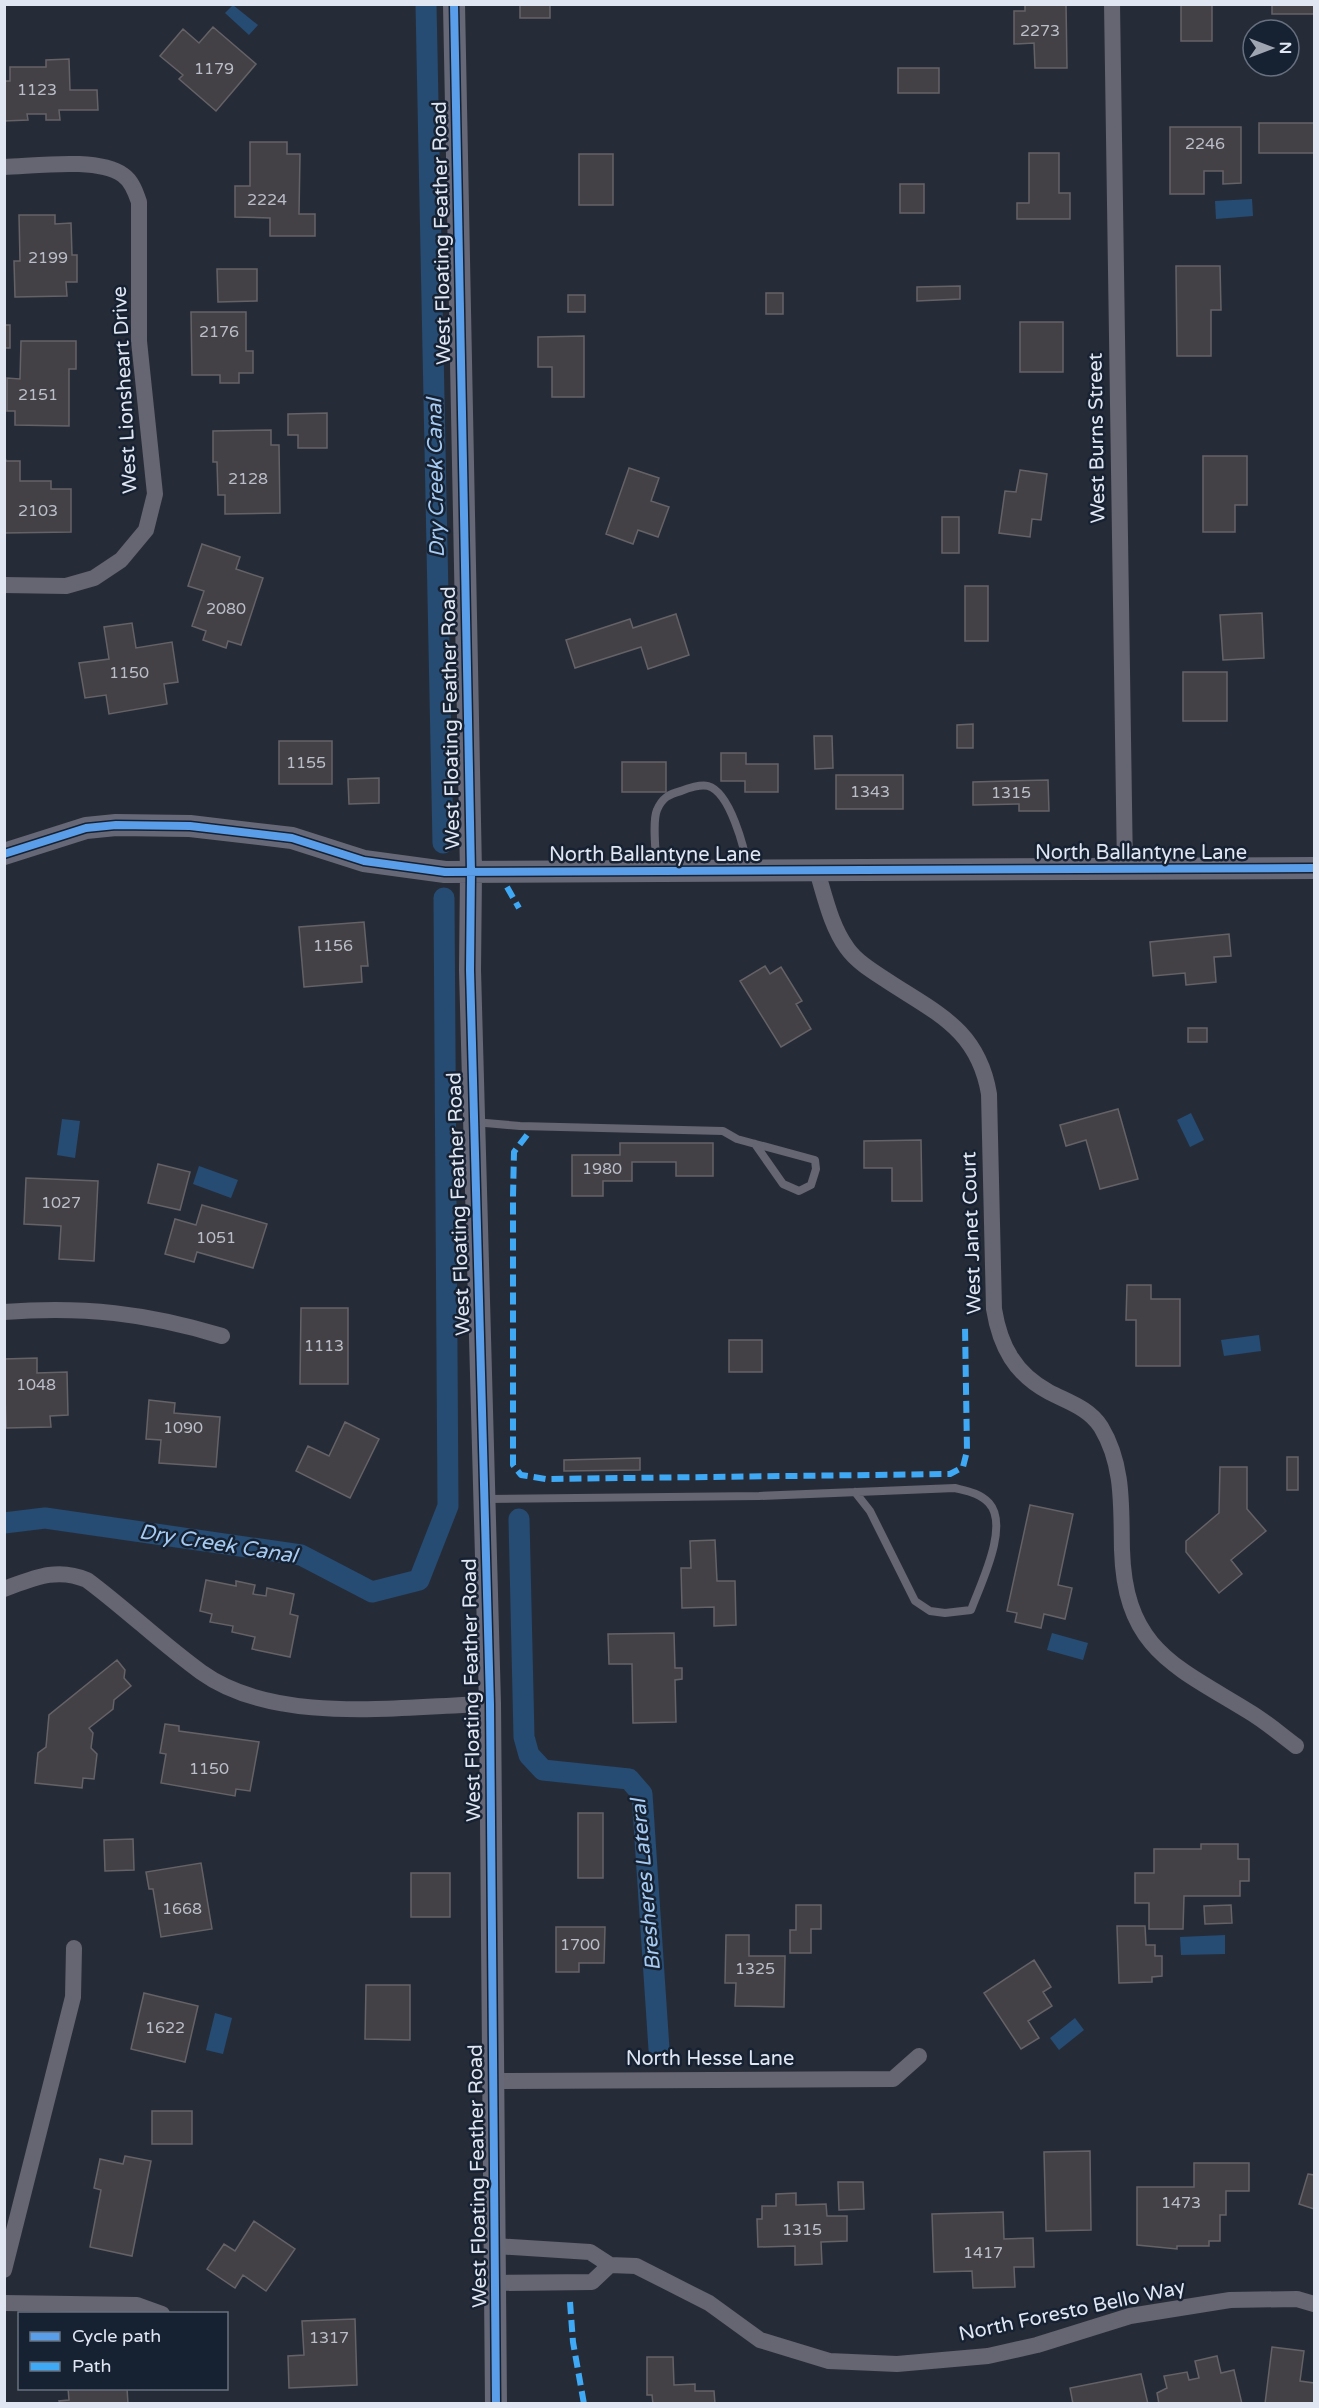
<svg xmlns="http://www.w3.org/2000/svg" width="1319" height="2408" font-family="'Varela Round',sans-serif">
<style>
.water{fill:#264c73}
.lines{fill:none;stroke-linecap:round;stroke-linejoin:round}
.canal{stroke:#264c73;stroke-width:21}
.building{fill:#444146;stroke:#656267;stroke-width:1.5}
.lane{stroke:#666572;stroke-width:8}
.street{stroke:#666572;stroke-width:16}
.secondary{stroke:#676877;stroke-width:22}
.quiet{stroke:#3fa9f5;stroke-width:6;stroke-dasharray:12 6;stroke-linecap:butt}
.cycleway-casing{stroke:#162132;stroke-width:11}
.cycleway{stroke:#5a9eea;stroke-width:8}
.labels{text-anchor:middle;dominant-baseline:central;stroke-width:5;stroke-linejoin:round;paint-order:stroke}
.number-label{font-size:16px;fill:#b9bec8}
.street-label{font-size:20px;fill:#e0e7f3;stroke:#162132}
.water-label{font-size:21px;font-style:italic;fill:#a6cbf3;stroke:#162132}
</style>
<rect width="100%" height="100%" fill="#262c37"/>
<path class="water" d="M233,5L258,25L249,35L225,13Z
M1252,199L1253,216L1216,219L1215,201Z
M1191,1113L1204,1140L1190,1147L1177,1120Z
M62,1119L80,1121L75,1158L57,1155Z
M199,1166L238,1180L231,1198L193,1184Z
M1259,1335L1261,1351L1224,1356L1221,1340Z
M1052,1633L1088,1643L1083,1660L1047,1650Z
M1225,1935V1954L1181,1955L1180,1937Z
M215,2013L232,2018L223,2054L206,2050Z
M1075,2018L1084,2030L1059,2050L1050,2038Z"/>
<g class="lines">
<path class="canal" d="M426,4L443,843
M519,1519L524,1737L529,1755L543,1770L629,1779L642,1794L659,2049
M4,1523L45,1518L301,1555L372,1592L419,1580L448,1506L444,898"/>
</g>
<path class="building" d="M520,4H550V18H520Z
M1025,4H1066L1067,68H1035L1034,43L1014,44V11H1025Z
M1181,4H1212V41H1181Z
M1272,4H1314V14H1272Z
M213,27L256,64L216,111L179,79L183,75L160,56L183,29L199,43Z
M69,59L70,90H97L98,110H59L60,120H46V114H27L28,120L4,121V81H10V67H46V60Z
M898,68H939V93H898Z
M1259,123H1314V153H1259Z
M1170,127H1241V183L1223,184V171H1204V194H1170Z
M250,142H287V154H300L299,214H315V236H270V218L235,217V186H250Z
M1029,153H1059V193H1070V219H1017V203H1029Z
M579,154H613V205H579Z
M900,184H924V213H900Z
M19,215H55V224L71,223L72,255H77V282H66L67,296L15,297L14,261H20Z
M1176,266H1220L1221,310H1211V356H1177Z
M217,269H257V301L218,302Z
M960,286V299L917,301V287Z
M766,293H783V314H766Z
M568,295H585V312H568Z
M191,312H246V351H253V373H239V383H220V375H192Z
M1020,322H1063V372H1020Z
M4,325H10V348H4Z
M584,336V397H552V367H538V337Z
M21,341H76V369H69V426L15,425V411H7V378L20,379Z
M327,413V448H298V435H288V414Z
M271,430V445H279L280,513L225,514V495H218L217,462H213V431Z
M4,454L6,461H20V481H51V489H71V532L4,533Z
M1203,456H1247V505H1235V532H1203Z
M629,468L659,478L651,501L669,507L658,537L638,530L633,544L606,534Z
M1020,470L1047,474L1041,520L1032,519L1030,537L999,533L1005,491L1016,492Z
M942,517H959V553H942Z
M202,544L240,557L236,569L263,578L241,645L228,641L226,648L203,640L206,631L192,626L204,591L188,586Z
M965,586H988V641H965Z
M1262,613L1264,658L1223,660L1220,615Z
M676,614L689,655L648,669L641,647L575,668L566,640L630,619L633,628Z
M132,623L136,648L172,642L178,682L164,684L167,704L109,714L106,695L85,698L79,663L109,659L104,627Z
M1183,672H1227V721H1183Z
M973,724V748H957V725Z
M814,736H832L833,768L815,769Z
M279,741H332V784H279Z
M721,753H746V764H778V792H745V781H721Z
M622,762H666V792H622Z
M836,775H903V809H836Z
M379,778V803L349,804L348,779Z
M1048,780L1049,811H1019V804L973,805V782Z
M364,922L368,966H361L362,982L304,987L299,927Z
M1229,934L1231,956L1214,957L1216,982L1186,985L1185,973L1153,976L1150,942Z
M765,966L770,974L781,967L802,1001L796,1004L811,1029L781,1047L740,981Z
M1188,1028H1207V1042H1188Z
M1118,1109L1138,1179L1100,1189L1086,1140L1066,1146L1060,1125Z
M921,1140L922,1201H892V1168H864V1141Z
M620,1143H713V1176H676V1162H632V1181H603V1196H572V1155H620Z
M158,1164L190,1172L180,1210L148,1203Z
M26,1178L98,1181L94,1261L59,1259L61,1226L24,1224Z
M202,1205L267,1224L253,1268L197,1252L194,1262L165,1254L175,1219L196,1225Z
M1127,1285H1151V1299H1180V1366H1136V1320H1126Z
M301,1308H348V1384H300Z
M729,1340H762V1372H729Z
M37,1358V1373L67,1372L68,1415L50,1416L51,1427L6,1428L4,1359Z
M149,1400L175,1403L174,1413L220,1417L216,1467L159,1463L161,1440L146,1439Z
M345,1422L379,1439L350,1498L296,1471L308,1446L329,1456Z
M1287,1457H1298V1490H1287Z
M640,1458V1470L564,1471V1460Z
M1220,1467H1247V1509L1266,1531L1231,1560L1242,1574L1219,1593L1186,1552V1541L1219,1513Z
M1030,1505L1073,1514L1058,1585L1072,1588L1065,1619L1044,1614L1041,1628L1015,1622L1017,1613L1007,1611Z
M715,1540L717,1581H735L736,1625L714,1626V1607L682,1608L681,1568H691L690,1541Z
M206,1580L236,1586V1581L255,1585L253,1594L266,1596L267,1588L294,1594L290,1614L298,1616L290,1657L252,1649L255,1637L232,1632L233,1626L210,1622L212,1614L200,1611Z
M674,1633L675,1668H682V1679L675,1680L676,1722L633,1723L632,1664H609L608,1634Z
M117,1660L125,1670L124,1678L131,1686L114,1700L113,1709L89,1728L93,1733L91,1748L97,1754L94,1779L83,1778L82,1788L35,1783L38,1753L46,1747L49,1715Z
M165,1724L179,1726V1731L259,1742L250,1791L236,1789L235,1796L161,1783L166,1754L160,1753Z
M578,1813H603V1878H578Z
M133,1839L134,1870L105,1871L104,1840Z
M1201,1844H1238V1859H1249V1881H1240V1896H1184L1183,1929H1149V1903H1135V1873H1154V1849H1201Z
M201,1863L212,1929L161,1937L153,1889H149L146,1872Z
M411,1873H450V1917H411Z
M796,1905H821V1929H811V1953H790V1930H796Z
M1231,1905L1232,1923L1205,1924L1204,1906Z
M1117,1926H1145L1146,1945H1155V1956H1162V1976L1152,1977V1982L1119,1983Z
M556,1927H605L604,1963H579V1972H556Z
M726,1935H749V1956H785L784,2007L735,2006L736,1983H725Z
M1034,1960L1051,1987L1043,1992L1052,2006L1028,2021L1039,2038L1021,2049L984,1993Z
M366,1985H410V2040L365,2039Z
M144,1993L198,2006L185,2062L131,2049Z
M152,2111H192V2144H152Z
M1090,2151L1091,2230L1046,2231L1044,2152Z
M125,2156L151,2161L132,2256L90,2247L101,2190L94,2188L100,2159L123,2164Z
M1194,2163H1249V2191H1226V2215H1220V2241H1209V2246H1177V2249L1137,2245V2187H1194Z
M1308,2174L1314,2175V2209L1299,2204Z
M838,2182H863L864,2209L839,2210Z
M796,2193V2205L826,2204L827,2216H847V2241L821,2242L822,2264L795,2265V2246L758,2247L757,2219H762V2206H776V2194Z
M1003,2212L1004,2239L1033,2238L1034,2267H1014L1015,2287L973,2288L972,2271L934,2272L932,2214Z
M254,2221L295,2249L266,2291L243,2275L235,2288L207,2269L224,2244L235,2251Z
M355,2319L357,2385L289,2388L288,2356L304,2355L302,2321Z
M1272,2347L1304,2351L1300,2381L1314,2383V2404H1265Z
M1217,2356L1221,2373L1234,2370L1242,2404H1159L1157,2393L1167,2388L1164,2376L1187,2372L1189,2380L1199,2378L1195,2361Z
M647,2357H673L674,2385L695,2384V2391H714L715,2404H653L652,2395H647Z
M1141,2374L1148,2404H1073L1070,2388Z
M68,2388H127L128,2404H60L59,2401L69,2400Z"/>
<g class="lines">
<path class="lane" d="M657,870C656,856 652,821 657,810C662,798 669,794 681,791C688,788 701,784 708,786C730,792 745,849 747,868
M474,1122L520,1126L723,1131L737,1139L815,1160L816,1169L811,1185L799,1191L783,1184L755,1144
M487,1499L759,1496L955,1488C967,1491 980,1493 989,1503C1010,1526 980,1585 971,1610L945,1613L930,1611L915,1601L870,1511L855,1492"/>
<path class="street" d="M1112,4L1125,870
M4,167C36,166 98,157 123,175C132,181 136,193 139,202V341L155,494L146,530L121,560L94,578L66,586L4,585
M817,871C825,897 831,926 847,948C856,961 872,971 886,980C936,1013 978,1029 989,1094L994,1309C1000,1346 1015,1374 1049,1392C1068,1402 1089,1408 1101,1427C1124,1465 1121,1507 1122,1550C1125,1649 1175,1666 1248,1711C1265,1721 1280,1734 1296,1746
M4,1312C83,1306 147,1313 222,1336
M4,1589C34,1578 57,1567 87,1580C126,1609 161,1643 201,1672C276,1726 401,1706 490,1704
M492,2081L893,2079L919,2056
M496,2246L590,2252L610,2265L592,2282L496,2283
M610,2265L636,2266L709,2303L760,2340L829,2361L897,2364L988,2356L1037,2345L1130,2316L1230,2300L1297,2299L1314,2304
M4,2270L73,1997L74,1948
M4,2303L137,2305L162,2314"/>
<path class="secondary" d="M454,4L471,872L470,970L490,1704L496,2404
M4,854L86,828L116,825L190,826L292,838L364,861L445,872L1314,868"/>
<path class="quiet" d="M507,887L519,908
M527,1135L514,1152L513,1196V1465L521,1475L546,1479L950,1474L963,1467L967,1451L965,1326
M570,2302L573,2342L584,2404"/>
<g class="cycleway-casing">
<path id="cycleway" d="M454,4L471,872L470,970L490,1704L496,2404
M4,854L86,828L116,825L190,826L292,838L364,861L445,872L1314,868"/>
</g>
<use href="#cycleway" class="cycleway"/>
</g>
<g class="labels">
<g class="number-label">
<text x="1040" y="31">2273</text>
<text x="214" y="69">1179</text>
<text x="37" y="90">1123</text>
<text x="1205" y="144">2246</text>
<text x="267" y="200">2224</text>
<text x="48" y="258">2199</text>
<text x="219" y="332">2176</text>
<text x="38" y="395">2151</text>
<text x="248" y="479">2128</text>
<text x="38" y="511">2103</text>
<text x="226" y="609">2080</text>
<text x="129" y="673">1150</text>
<text x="306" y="763">1155</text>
<text x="870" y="792">1343</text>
<text x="1011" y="793">1315</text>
<text x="333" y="946">1156</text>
<text x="602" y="1169">1980</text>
<text x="61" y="1203">1027</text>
<text x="216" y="1238">1051</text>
<text x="324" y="1346">1113</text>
<text x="36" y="1385">1048</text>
<text x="183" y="1428">1090</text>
<text x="209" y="1769">1150</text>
<text x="182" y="1909">1668</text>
<text x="580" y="1945">1700</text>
<text x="755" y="1969">1325</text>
<text x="165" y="2028">1622</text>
<text x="1181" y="2203">1473</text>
<text x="802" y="2230">1315</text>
<text x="983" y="2253">1417</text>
<text x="329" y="2338">1317</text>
</g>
<g class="street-label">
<text transform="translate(442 233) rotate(-91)">West Floating Feather Road</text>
<text transform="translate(125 390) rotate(-93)">West Lionsheart Drive</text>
<text transform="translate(1097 438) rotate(-91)">West Burns Street</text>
<text transform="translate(451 718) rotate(-91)">West Floating Feather Road</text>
<text x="1141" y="853">North Ballantyne Lane</text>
<text x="655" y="855">North Ballantyne Lane</text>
<text transform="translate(459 1204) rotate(-92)">West Floating Feather Road</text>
<text transform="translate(972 1233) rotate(-92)">West Janet Court</text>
<text transform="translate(472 1690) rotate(-91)">West Floating Feather Road</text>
<text x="710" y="2059">North Hesse Lane</text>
<text transform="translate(478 2176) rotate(-91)">West Floating Feather Road</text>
<text transform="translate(1072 2311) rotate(-12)">North Foresto Bello Way</text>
</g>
<g class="water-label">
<text transform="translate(436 478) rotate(-91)">Dry Creek Canal</text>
<text transform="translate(218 1544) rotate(9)">Dry Creek Canal</text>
<text transform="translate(646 1885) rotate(-95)">Bresheres Lateral</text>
</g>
</g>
<rect width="1319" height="2408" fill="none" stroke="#e0e7f3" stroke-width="12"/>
<rect x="18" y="2312" width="210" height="78" fill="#162132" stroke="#67707f" stroke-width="1.5"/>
<rect x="30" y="2332" width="30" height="9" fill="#5a9eea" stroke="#67707f" stroke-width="1.5"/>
<text x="72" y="2342" font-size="18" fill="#e0e7f3">Cycle path</text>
<rect x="30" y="2362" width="30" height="9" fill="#3fa9f5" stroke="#67707f" stroke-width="1.5"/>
<text x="72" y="2372" font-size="18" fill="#e0e7f3">Path</text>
<g transform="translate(1271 48) rotate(90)"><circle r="28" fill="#162132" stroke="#67707f" stroke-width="1.5"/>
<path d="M0-4.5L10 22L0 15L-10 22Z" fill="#9fa6b1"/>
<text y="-9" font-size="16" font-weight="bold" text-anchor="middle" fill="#e0e7f3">N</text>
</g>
</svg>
